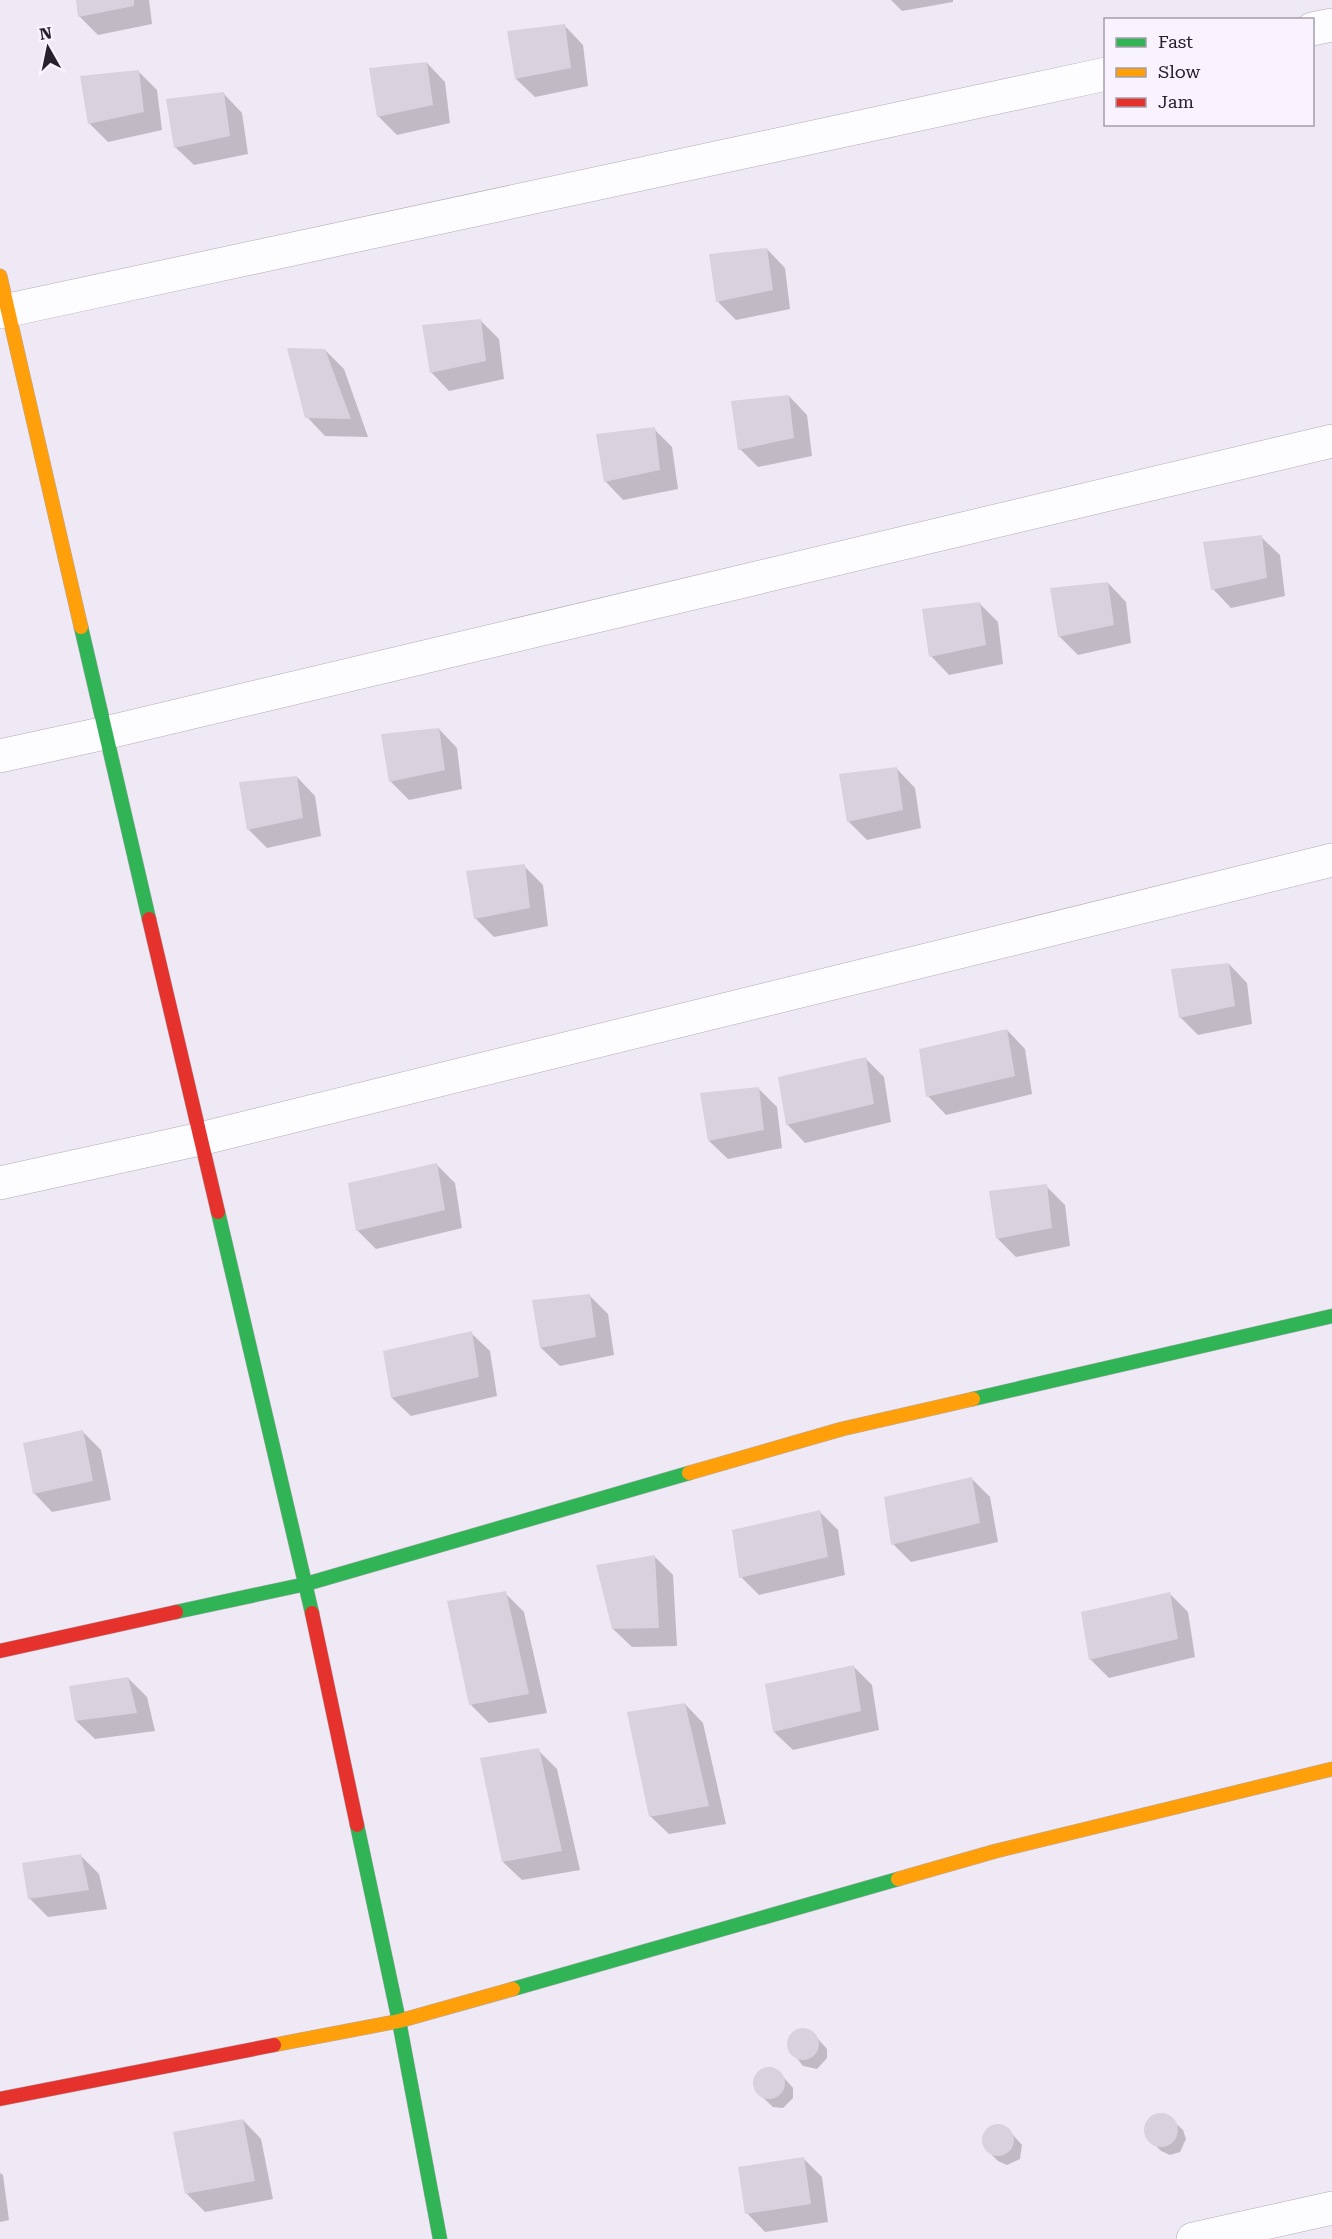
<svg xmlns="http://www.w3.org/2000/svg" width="1332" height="2239" font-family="'Roboto Serif',serif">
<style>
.shadow{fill:#0003}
.building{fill:#d7d2dd}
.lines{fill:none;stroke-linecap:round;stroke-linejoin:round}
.street-casing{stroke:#b1abb6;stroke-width:34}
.fast-casing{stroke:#b1abb6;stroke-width:15}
.slow-casing{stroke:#b1abb6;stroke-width:15}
.jam-casing{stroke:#b1abb6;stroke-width:15}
.street{stroke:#fdfcfe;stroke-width:33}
.fast{stroke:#30b455;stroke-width:14}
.slow{stroke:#ff9f0a;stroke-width:14}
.jam{stroke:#e5322d;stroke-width:14}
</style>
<rect width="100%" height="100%" fill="#efe9f5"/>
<path class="shadow" d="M77,0H149L152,24L98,35L80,17Z
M891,0H953V2L902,11Z
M565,26L583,45L588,86L535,97L516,79Z
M427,63L445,82L450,123L397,135L378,116Z
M138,71L157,90L162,130L108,142L89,123Z
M224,94L242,113L248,154L194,165L175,147Z
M767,249L785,268L790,309L736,320L718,302Z
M480,320L499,339L504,379L449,391L431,372Z
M325,350L344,369L368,437L325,436L307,417Z
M789,396L807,415L812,456L758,467L740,449Z
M654,429L672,447L678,489L623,500L605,481Z
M1261,537L1280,555L1285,596L1231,608L1213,589Z
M1108,583L1126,602L1131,643L1078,655L1059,636Z
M980,604L998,622L1003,664L949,675L931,656Z
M439,729L457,748L462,789L409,800L390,781Z
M897,769L915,788L921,828L867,840L848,821Z
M297,777L315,796L321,836L267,848L248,829Z
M524,866L543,885L548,926L494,937L476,919L468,872Z
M1229,964L1247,983L1252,1024L1198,1035L1180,1017Z
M1007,1030L1025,1049L1032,1094L946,1115L928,1096Z
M866,1059L884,1077L891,1122L805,1143L787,1124Z
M758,1088L777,1107L782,1148L728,1159L709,1141Z
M437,1165L455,1183L462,1228L376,1249L357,1230Z
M1046,1186L1065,1205L1070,1246L1016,1257L998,1239L990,1192Z
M590,1296L608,1314L614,1355L560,1366L541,1348Z
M471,1333L490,1351L497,1396L411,1416L392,1398L385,1352Z
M82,1431L101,1450L111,1500L52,1512L34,1493Z
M972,1479L990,1497L998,1542L911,1562L893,1544Z
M820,1512L838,1530L845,1575L759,1595L741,1577Z
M655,1557L673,1575L677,1646L632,1647L613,1629Z
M505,1593L524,1612L547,1713L489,1723L471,1705Z
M1169,1593L1188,1612L1195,1657L1109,1678L1090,1659Z
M853,1666L872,1685L879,1730L793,1750L774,1732Z
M128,1678L147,1697L155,1731L95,1739L76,1721Z
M685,1704L703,1723L726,1824L669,1834L650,1816Z
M538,1750L557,1769L580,1870L522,1880L503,1862Z
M80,1855L99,1874L107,1909L48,1917L29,1898Z
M801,2029L811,2031L827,2049V2058L817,2069L803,2066L788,2047L789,2038L796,2030Z
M767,2068L777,2070L793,2088V2098L783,2108L773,2107L756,2091L754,2082L758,2073Z
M1159,2115L1169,2117L1183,2130L1186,2139L1180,2152L1170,2155L1161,2151L1148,2138L1146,2128L1150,2119Z
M243,2120L261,2139L273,2199L205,2212L187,2194L175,2134Z
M996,2125L1006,2127L1022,2145L1020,2159L1007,2165L998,2161L985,2148L983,2138L987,2129Z
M803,2158L822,2177L828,2222L765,2232L747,2213Z
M0,2173L3,2175L9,2220L0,2222Z"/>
<path class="building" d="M76,0H134V6L78,17Z
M565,24L571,68L515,79L507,31Z
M427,62L433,105L377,117L369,68Z
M139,70L144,112L88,124L80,76Z
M224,92L230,136L174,148L166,99Z
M767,248L773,290L716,302L709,254Z
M481,319L486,361L430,373L422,325Z
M287,348L325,349L351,419L305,418Z
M789,395L794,438L738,450L731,401Z
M655,427L660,470L604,482L596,434Z
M1262,535L1267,578L1211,590L1203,542Z
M1108,582L1114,625L1058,637L1050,588Z
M980,602L986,645L929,657L922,609Z
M439,728L445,770L389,782L381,734Z
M897,767L903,810L847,822L839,774Z
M297,776L303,818L247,830L239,782Z
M525,864L530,908L474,919L466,871Z
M1229,963L1235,1006L1179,1018L1171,969Z
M1007,1029L1015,1076L926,1097L919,1049Z
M866,1057L874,1104L786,1125L778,1077Z
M759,1087L764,1130L708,1141L700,1093Z
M437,1163L445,1210L356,1231L348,1183Z
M1047,1184L1052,1228L996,1239L989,1191Z
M590,1294L596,1337L540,1348L532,1300Z
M472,1331L479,1377L391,1398L383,1351Z
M83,1430L93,1481L33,1494L23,1443Z
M972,1477L980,1523L891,1545L884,1497Z
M820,1510L828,1557L739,1578L732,1530Z
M655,1555L659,1628L612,1629L596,1565Z
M506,1591L529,1694L469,1705L447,1601Z
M1170,1592L1178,1639L1089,1660L1081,1612Z
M854,1665L861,1711L773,1732L765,1684Z
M128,1677L137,1713L75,1721L69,1686Z
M685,1703L709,1806L649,1817L627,1712Z
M539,1748L562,1851L502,1862L480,1758Z
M81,1854L89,1890L28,1899L22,1863Z
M787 2044a16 16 0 1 1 32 0a16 16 0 1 1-32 0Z
M753 2083a16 16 0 1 1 32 0a16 16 0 1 1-32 0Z
M1144 2130a17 17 0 1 1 34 0a17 17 0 1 1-34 0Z
M243,2119L255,2181L185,2194L173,2132Z
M982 2140a16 16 0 1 1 32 0a16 16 0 1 1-32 0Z
M804,2157L811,2204L745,2214L738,2167Z"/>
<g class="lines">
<g class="street-casing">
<path id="street" d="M1312,29L1332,25
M0,312L1106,74
M0,756L105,733L1332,441
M0,1183L200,1139L1332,860
M1193,2239L1332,2208"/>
</g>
<g class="fast-casing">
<path id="fast" d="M81,627L149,919
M218,1212L312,1613
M973,1399L1332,1316
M176,1612L306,1584L689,1473
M357,1825L399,2021L440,2239
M513,1989L898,1879"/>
</g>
<g class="slow-casing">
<path id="slow" d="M0,276L81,627
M689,1473L842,1429L973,1399
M898,1879L996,1851L1332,1769
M274,2045L399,2021L513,1989"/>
</g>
<g class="jam-casing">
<path id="jam" d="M149,919L218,1212
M312,1613L357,1825
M0,1651L176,1612
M0,2099L274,2045"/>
</g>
<use href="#street" class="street"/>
<use href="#fast" class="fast"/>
<use href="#slow" class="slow"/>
<use href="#jam" class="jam"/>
</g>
<rect x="1104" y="18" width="210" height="108" fill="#f8f3ff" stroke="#a49fab" stroke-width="1.5"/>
<rect x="1116" y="38" width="30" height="9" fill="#30b455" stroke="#a49fab" stroke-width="1.5"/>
<text x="1158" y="48" font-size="18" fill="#26212c">Fast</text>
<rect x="1116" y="68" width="30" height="9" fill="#ff9f0a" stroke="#a49fab" stroke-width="1.5"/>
<text x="1158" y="78" font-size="18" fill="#26212c">Slow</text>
<rect x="1116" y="98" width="30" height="9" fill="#e5322d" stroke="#a49fab" stroke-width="1.5"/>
<text x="1158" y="108" font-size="18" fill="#26212c">Jam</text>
<g transform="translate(48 48) rotate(351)" stroke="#f8f3ff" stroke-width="4.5" paint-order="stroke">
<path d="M0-4.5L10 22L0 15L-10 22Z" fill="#26212c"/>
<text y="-9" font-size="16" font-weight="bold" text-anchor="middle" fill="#26212c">N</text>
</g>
</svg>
